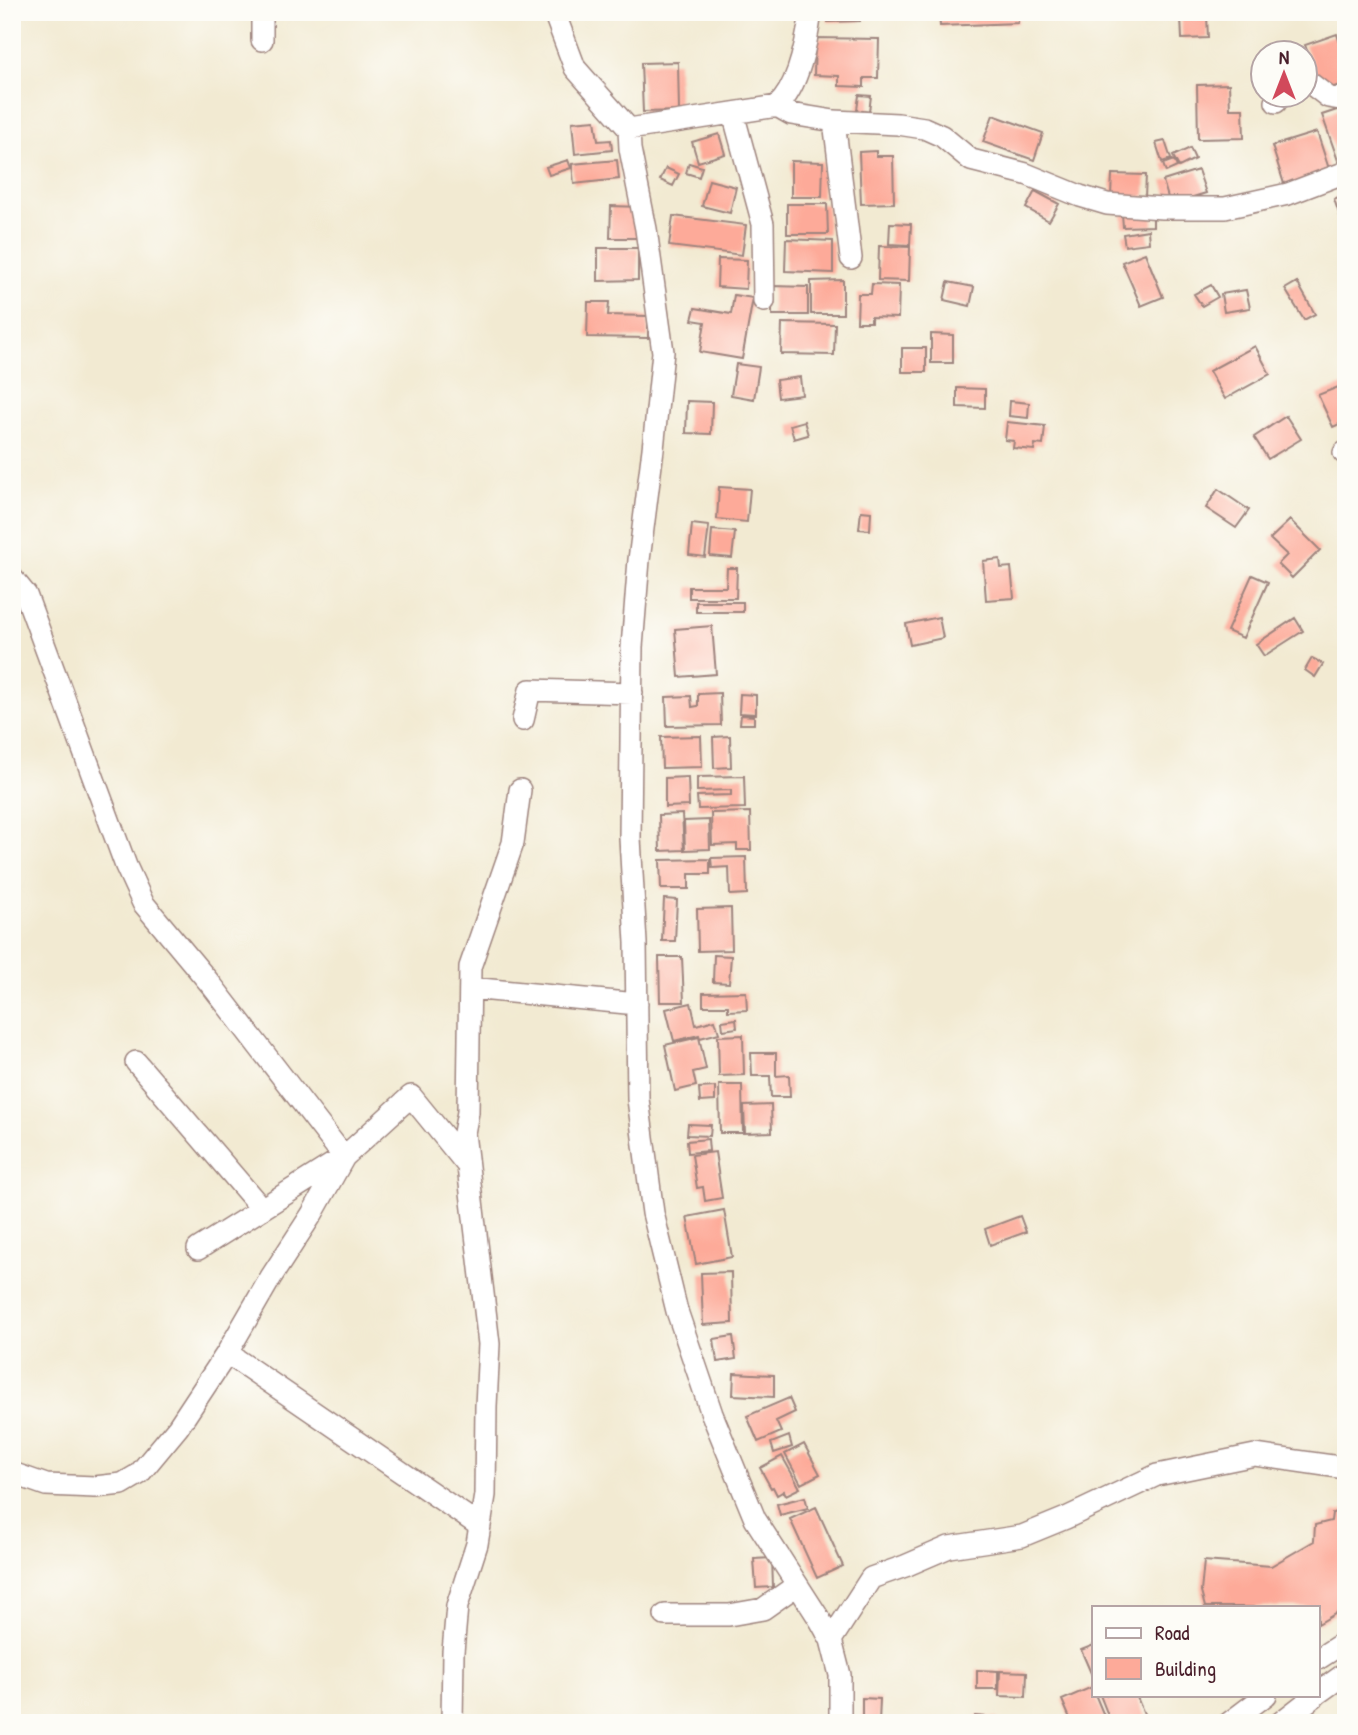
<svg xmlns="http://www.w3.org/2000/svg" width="1358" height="1735" font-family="'Patrick Hand',sans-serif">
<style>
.building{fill:#fdaa99}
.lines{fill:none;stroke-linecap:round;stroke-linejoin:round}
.minor-casing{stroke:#9e847e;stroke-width:24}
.minor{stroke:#fff;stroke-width:21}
</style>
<rect width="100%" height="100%" fill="#fdfcf7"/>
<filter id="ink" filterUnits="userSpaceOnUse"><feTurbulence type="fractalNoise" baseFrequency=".0143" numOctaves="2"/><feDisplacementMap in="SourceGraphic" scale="14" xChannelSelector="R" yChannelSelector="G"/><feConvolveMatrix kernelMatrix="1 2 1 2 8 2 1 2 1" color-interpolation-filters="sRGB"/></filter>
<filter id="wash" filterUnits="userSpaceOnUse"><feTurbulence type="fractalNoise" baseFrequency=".00686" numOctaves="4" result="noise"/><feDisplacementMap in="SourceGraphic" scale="28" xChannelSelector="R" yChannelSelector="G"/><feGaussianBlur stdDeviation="1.57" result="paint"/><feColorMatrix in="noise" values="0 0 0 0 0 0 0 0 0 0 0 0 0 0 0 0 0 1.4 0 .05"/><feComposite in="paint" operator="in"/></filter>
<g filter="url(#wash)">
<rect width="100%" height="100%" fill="#f2ead2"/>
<g id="blocks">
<path class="building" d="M828,12H860V21L828,22Z
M939,12H1018V23L940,26Z
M1207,16L1208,38L1182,39L1181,17Z
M1337,34L1344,56L1346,55V83L1322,91L1305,45Z
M815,38L879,39L878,78H864V87L839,86V76L814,75Z
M678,62L679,111L643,112L641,63Z
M1229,84L1230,109H1243L1244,138L1198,139L1197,85Z
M859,95L871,96L869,112L857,110Z
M1346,107V168L1341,169L1322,115Z
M993,115L1043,133L1034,160L983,142Z
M595,120L598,141L611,140L612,150L575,154L572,122Z
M1317,132L1329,169L1286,190L1272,146Z
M719,134L725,154L698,162L692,142Z
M1165,141L1171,159L1162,162L1156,143Z
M1190,148L1195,159L1179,167L1173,156Z
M876,151V156H893L894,203L861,204L859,152Z
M568,160L571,168L549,175L546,167Z
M617,160L619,179L574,184L572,164Z
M1174,160L1177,167L1166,172L1163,164Z
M791,161L823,162L822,197H791Z
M689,163L702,167L699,177L686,173Z
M666,168L679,174L673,186L660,180Z
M1198,170L1206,193L1170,204L1163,181Z
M1112,174L1146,175L1145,197L1111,196Z
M709,180L736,187L730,213L702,206Z
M1035,191L1059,204L1049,221L1026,208Z
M1346,191V231H1345L1334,199L1343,195L1342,192Z
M787,204H827L828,234H787Z
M611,206L641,207L640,238H610Z
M1122,214H1153V226L1123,227Z
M673,216L746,225L742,255L669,246Z
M890,223L911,224L910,245L889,244Z
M1148,230L1149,243L1125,246L1123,234Z
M786,239L833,241V273L785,271Z
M879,246L910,247L909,281L878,280Z
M598,248H638V280L598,281Z
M1145,253L1163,297L1141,306L1122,262Z
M718,259L747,260L746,289L717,287Z
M843,280V314H811V281Z
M948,282L974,287L970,306L944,300Z
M1297,282L1315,314L1304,320L1285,289Z
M872,284L899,285L898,318L871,317V322H857L858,294H871Z
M1211,285L1218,297L1202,306L1194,294Z
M772,286L808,287V315H772Z
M1246,290L1250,308L1224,312L1221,294Z
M734,295L753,298L742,359L700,352L705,322L692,320L695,308L731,314Z
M588,302H609L608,315L648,316V338L587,337Z
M782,323L835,324L834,355L781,354Z
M931,334L953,335V363H931Z
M1255,346L1270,374L1225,399L1209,371Z
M902,348H926V372H902Z
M736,364L759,367L754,399L731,395Z
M800,377L802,395L778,398L776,380Z
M1346,384V421L1333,427L1318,395Z
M957,388L985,389V408L957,407Z
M687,401L712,402L711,434L686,433Z
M1010,401L1029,403L1028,418L1009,416Z
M1286,416L1301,439L1268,459L1254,437Z
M804,421L808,435L794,439L790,425Z
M1007,422L1045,426L1043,445L1035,444L1034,450L1013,448L1014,441L1005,440Z
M719,487L750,489L747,522L717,519Z
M1218,489L1249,510L1236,528L1206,508Z
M861,511L871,512L870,530L859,529Z
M1290,520L1320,550L1292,578L1278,564L1287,555L1270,539Z
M692,524L709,526L705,557L689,555Z
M712,530L735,532L732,558L710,556Z
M1000,559L1001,568L1011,567L1014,598L986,600L983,561Z
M727,568H737L736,598H689V587H726Z
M1252,575L1268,582L1243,638L1227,631Z
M696,602H743V612H696Z
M939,617L943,638L910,645L906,624Z
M1295,618L1303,631L1264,656L1256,644Z
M712,626L716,674L679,677L675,629Z
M1312,658L1323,664L1315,677L1305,670Z
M720,693L721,725L667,726L666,697L691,696L692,707L698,706V694Z
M740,694L756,695V714L739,713Z
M741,715L754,716V724H740Z
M701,736L702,767L662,768L661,737Z
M730,736L731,767L714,768L713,737Z
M744,776L745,808L698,809L697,796L731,795V790L697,791V777Z
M688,777L689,806L665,807V778Z
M750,812L751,850H737V844L712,845L711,813Z
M682,814L684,850L660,851L659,815Z
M709,820L710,849L685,850L684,821Z
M746,857L747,894L730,895L729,867L712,868L711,858Z
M710,859V874H689V889H661L660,860Z
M664,899L677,900L675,941H662Z
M731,908L732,950L698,951L697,909Z
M714,955L731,956L729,983L713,982Z
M659,957H682L684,1002H660Z
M746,992L747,1010L728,1011V1006H703V993Z
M691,1003L696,1025L715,1020L719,1033L700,1038L699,1035L674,1041L666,1009Z
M736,1019L737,1028L723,1030L722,1021Z
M743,1035L744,1075L719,1076L718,1036Z
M699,1037L706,1069L693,1072L696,1086L675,1091L665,1045Z
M751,1053H776V1076L789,1075L790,1097H771L770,1076H752Z
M719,1085H742L743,1133H720Z
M715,1087V1101L700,1102L699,1088Z
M771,1105L772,1132L745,1133L744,1106Z
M688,1124L711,1125L710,1136L687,1135Z
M708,1139L709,1151L688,1153L687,1141Z
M715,1152L722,1198L705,1201L703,1187L697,1188L692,1155Z
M724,1210L732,1257L696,1264L687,1217Z
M1020,1216L1026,1232L990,1245L985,1229Z
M731,1272L732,1323L703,1325L701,1273Z
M733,1336L736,1359L717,1362L714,1339Z
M734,1373L774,1375V1397L733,1395Z
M789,1398L795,1412L776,1421L781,1432L758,1442L747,1416Z
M789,1436L792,1447L774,1453L771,1443Z
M804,1444L820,1474L801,1484L785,1454Z
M782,1456L800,1488L786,1495L784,1491L777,1495L773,1487L771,1488L760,1468Z
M805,1497L808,1508L780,1515L777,1504Z
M816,1507L843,1566L817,1578L790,1519Z
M1346,1510V1609L1340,1611L1318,1624V1607H1205L1201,1592L1204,1561L1271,1566L1314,1541L1315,1525L1331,1521L1332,1513Z
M772,1558L773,1587L756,1588L754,1559Z
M1094,1645V1680L1081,1650Z
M977,1670L998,1671V1689H977Z
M1000,1671L1027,1672L1026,1697L999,1696Z
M1092,1687L1107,1723H1072L1062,1700Z
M1100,1695H1136L1148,1723H1111Z
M862,1698L880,1699L879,1723H862Z
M975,1716L998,1718V1723H974Z"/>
</g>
</g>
<g filter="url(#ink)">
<use href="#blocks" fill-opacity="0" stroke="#9e847e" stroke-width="2"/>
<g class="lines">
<g class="minor-casing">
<path id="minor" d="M262,12V40
M554,12L575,68L629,129L630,149L646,229L663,352L653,449L639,560L632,647L630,838L636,943L638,1099L653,1213L677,1311L712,1414L755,1519L820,1620L831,1640L840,1675V1723
M1306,80L1328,97L1346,100
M1276,102L1279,94
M777,106L791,114L834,121L898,124L924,128L942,136L971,160L1026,174L1080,196L1107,204L1162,208H1225L1288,194L1346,172
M733,113L763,224L764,301
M834,121L851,258
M629,129L777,106C799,87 807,40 811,12
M1344,453L1346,452
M12,578L26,595L126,866L143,903L213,987L344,1157L198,1249
M523,720L530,690L632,693
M470,988L637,1004
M136,1062L262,1209
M227,1353L480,1526
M12,1473L46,1485L95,1487L122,1484L139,1474L178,1427L227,1353L271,1277L312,1214L344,1157L411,1096L468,1166
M665,1615H729L763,1609L797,1585
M831,1640L871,1578L905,1566L949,1547L1022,1536L1066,1518L1157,1475L1255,1455L1339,1467L1346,1466
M1318,1659L1346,1641
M1318,1693L1346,1673
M452,1723L453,1652L457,1606L477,1544L485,1495L486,1406L489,1344L464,1133L468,1112L470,967L513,843L520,790
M1229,1723L1266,1695
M1280,1723L1316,1695"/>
</g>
<use href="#minor" class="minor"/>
</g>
</g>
<rect width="1358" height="1735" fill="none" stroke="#fdfcf7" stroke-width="42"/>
<rect x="1092" y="1606" width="228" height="91" fill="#fdfcf7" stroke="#b5a4a5" stroke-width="2"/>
<rect x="1106" y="1628" width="35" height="10" fill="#ffffff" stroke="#b5a4a5" stroke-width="2"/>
<text x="1155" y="1640" font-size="21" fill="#4a1f2b">Road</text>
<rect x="1106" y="1658" width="35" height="21" fill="#fdaa99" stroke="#b5a4a5" stroke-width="2"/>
<text x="1155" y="1676" font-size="21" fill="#4a1f2b">Building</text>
<g transform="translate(1284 74)"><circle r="33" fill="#fdfcf7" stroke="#b5a4a5" stroke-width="2"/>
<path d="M0-5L12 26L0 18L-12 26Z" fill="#d1495b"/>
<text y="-10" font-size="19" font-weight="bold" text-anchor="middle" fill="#4a1f2b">N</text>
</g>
</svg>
